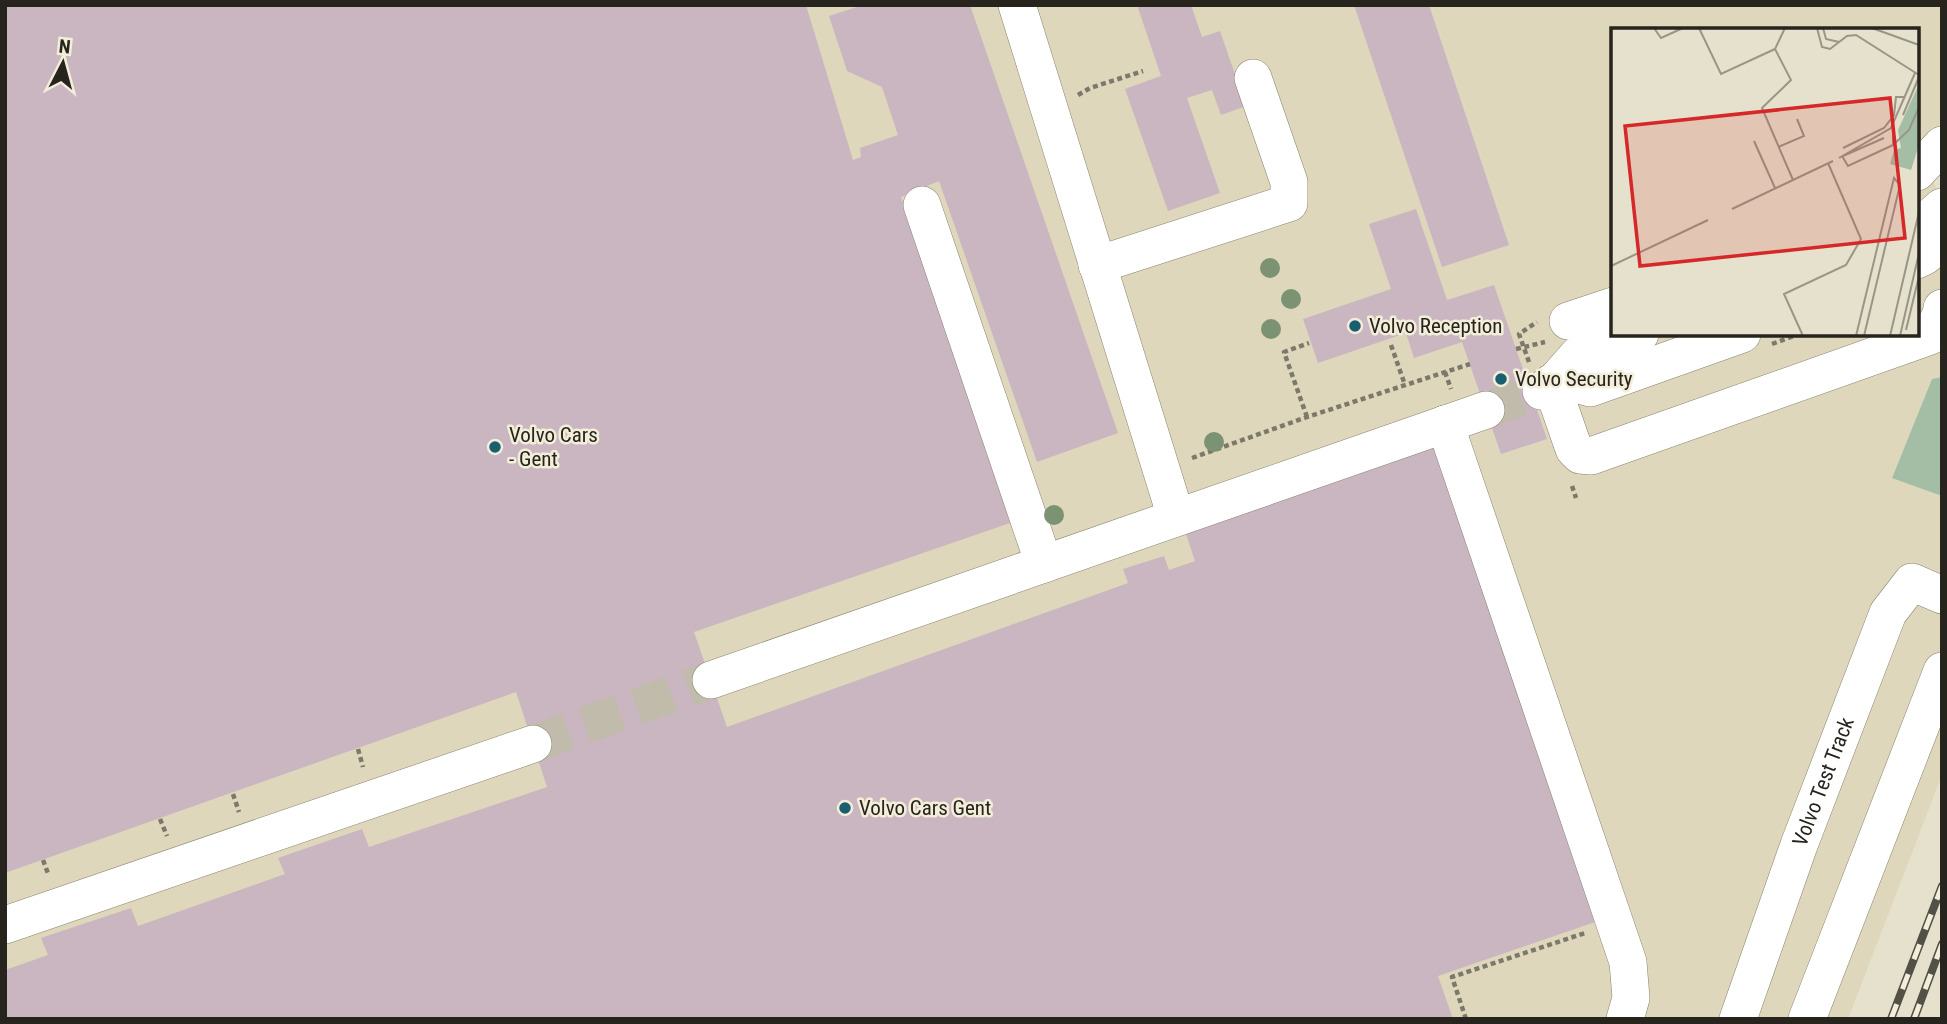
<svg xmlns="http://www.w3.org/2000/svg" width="1947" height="1024" font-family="'Roboto Condensed',sans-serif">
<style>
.built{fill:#ded7bb;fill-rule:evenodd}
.green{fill:#a4bea5}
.building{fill:#cab6c1}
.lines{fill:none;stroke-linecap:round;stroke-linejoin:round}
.minor-tunnel{stroke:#c0bbaa;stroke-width:37;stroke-dasharray:37 18;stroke-linecap:butt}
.minor-casing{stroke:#888371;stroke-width:38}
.path{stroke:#7c796c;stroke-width:4.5;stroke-dasharray:5 3.5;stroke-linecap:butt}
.minor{stroke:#fff;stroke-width:37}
.rail-casing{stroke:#535046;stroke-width:8}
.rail{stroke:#f3eeda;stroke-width:5;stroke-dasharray:16;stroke-linecap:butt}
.tree{fill:#7b9372}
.poi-dot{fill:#195f70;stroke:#f3eeda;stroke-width:2.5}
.labels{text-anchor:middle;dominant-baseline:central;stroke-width:5;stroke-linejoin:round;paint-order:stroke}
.poi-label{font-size:21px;fill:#26241d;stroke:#f3eeda;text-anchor:start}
.street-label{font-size:21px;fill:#26241d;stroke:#f3eeda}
.inset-road{fill:none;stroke:#999587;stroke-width:2}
.view{fill:#d62828;fill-opacity:0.15;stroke:#d62828;stroke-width:3.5}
.inset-edge{fill:none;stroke:#26241d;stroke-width:3.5}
</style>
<rect width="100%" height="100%" fill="#e6e1cd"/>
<path class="built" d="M5,5H1942V133L1925,154L1942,206V377L1932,379L1892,477L1942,496V775L1848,1019H5ZM1613,30H1917V334H1613Z"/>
<path class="green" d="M1942,377V496L1892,478L1932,379Z"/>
<path class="building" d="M5,5H806L853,160L861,157L860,148L898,135L882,87L847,71L829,16L863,5H970L1118,433L1037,462L939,181L901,197L1010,523L694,632L727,727L1128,583L1123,569L1164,556L1169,570L1195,561L1184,528L1434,443L1598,921L1438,976L1453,1019H5V970L48,955L41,938L131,908L138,926L285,874L278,858L362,829L369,847L547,787L516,692L5,873Z
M1137,5H1191L1202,37L1220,31L1246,106L1221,115L1212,90L1187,98L1220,193L1168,211L1125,89L1161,76Z
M1354,5H1429L1509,245L1442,267Z
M1416,209L1447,300L1494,285L1547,439L1501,454L1462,342L1414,358L1406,333L1318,363L1303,319L1391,289L1369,224Z"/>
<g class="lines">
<path class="minor-tunnel" d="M1486,410L1532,394
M533,744L711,680"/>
<g class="minor-casing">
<g id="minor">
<path d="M1017,5L1176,517"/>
<path d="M1917,172L1942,145"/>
<path d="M922,205L1044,564"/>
<path d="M1917,229L1942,207"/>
<path d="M1917,260L1925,256L1942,241"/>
<path d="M1097,265L1289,203V182L1253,78"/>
<path d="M1568,321L1613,306"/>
<path d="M1557,379L1590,388L1742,334"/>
<path d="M1551,383L1574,449L1580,455L1591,456L1930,336L1941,314L1942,308"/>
<path d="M1541,391L1557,379L1578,355L1640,334"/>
<path d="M1445,424L1628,962L1631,998L1625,1019"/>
<path d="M711,680L1486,410"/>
<path d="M5,925L533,744"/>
<path id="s1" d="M1738,1019L1799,845L1888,613L1912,582L1942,595"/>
<path d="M1807,1019L1942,671"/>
</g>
</g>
<path class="path" d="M1078,95L1090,88L1143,71
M1772,344L1799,334
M1391,345L1405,385
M1516,349L1545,342
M1529,362L1519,334L1537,322
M1445,372L1451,389
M1307,417L1284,352L1309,343
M1192,458L1307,417L1470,364
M1572,486L1576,498
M358,749L363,767
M233,794L239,812
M160,819L167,836
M43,860L49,876
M1466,1019L1452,977L1585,933"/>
<use href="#minor" class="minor"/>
<g class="rail-casing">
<path id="rail" d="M1891,1019L1942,886
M1914,1019L1942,944"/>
</g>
<use href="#rail" class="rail"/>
</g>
<g class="tree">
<circle cx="1270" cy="268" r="10"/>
<circle cx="1291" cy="299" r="10"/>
<circle cx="1271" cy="329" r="10"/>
<circle cx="1214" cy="442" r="10"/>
<circle cx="1054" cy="515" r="10"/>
</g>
<g class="poi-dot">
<circle cx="1355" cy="326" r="7"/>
<circle cx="1501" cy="379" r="7"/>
<circle cx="495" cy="447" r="7"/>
<circle cx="845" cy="808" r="7"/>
</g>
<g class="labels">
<g class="poi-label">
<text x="1369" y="326">Volvo Reception</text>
<text x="1515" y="379">Volvo Security</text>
<text x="509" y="435">Volvo Cars<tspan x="509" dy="24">- Gent</tspan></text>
<text x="859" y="808">Volvo Cars Gent</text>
</g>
<g class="street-label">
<text stroke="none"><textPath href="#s1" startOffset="252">Volvo Test Track</textPath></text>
</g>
</g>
<g transform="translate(1611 28)">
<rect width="308" height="308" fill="#e6e1cd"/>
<path d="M308,56V117L300,142L279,136L283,122L290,120L287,102Z" fill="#a4bea5"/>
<path class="inset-road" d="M43,0L50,10L72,0M88,0L110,46L164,21M174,0L164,21L180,52L151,80L182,152M206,0L211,19L219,21L236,8L245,7L308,47M212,0L215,11L228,14M261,0L308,17M292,87L308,49M143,113L164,160M282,117L298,102L308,79M167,119L193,108L186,91M232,120L273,100L283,87L285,69H294M231,128L237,138L282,117V103M232,128L273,110M228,130L280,100L304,45M121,181L222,133M0,238L97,192M295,302L308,248M192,308L173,266L235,237L250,211L217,135M245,308L283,150L289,157L253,308M279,308L308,184M289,308L308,225"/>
<path class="view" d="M279,70L294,210L29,238L14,98Z"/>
<rect width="308" height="308" class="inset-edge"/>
</g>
<rect width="1947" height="1024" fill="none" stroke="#26241d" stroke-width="14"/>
<g transform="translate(63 63) rotate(6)" stroke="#f3eeda" stroke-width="5" paint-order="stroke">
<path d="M0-5L12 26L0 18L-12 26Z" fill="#26241d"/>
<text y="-10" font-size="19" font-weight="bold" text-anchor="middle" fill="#26241d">N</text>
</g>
</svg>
